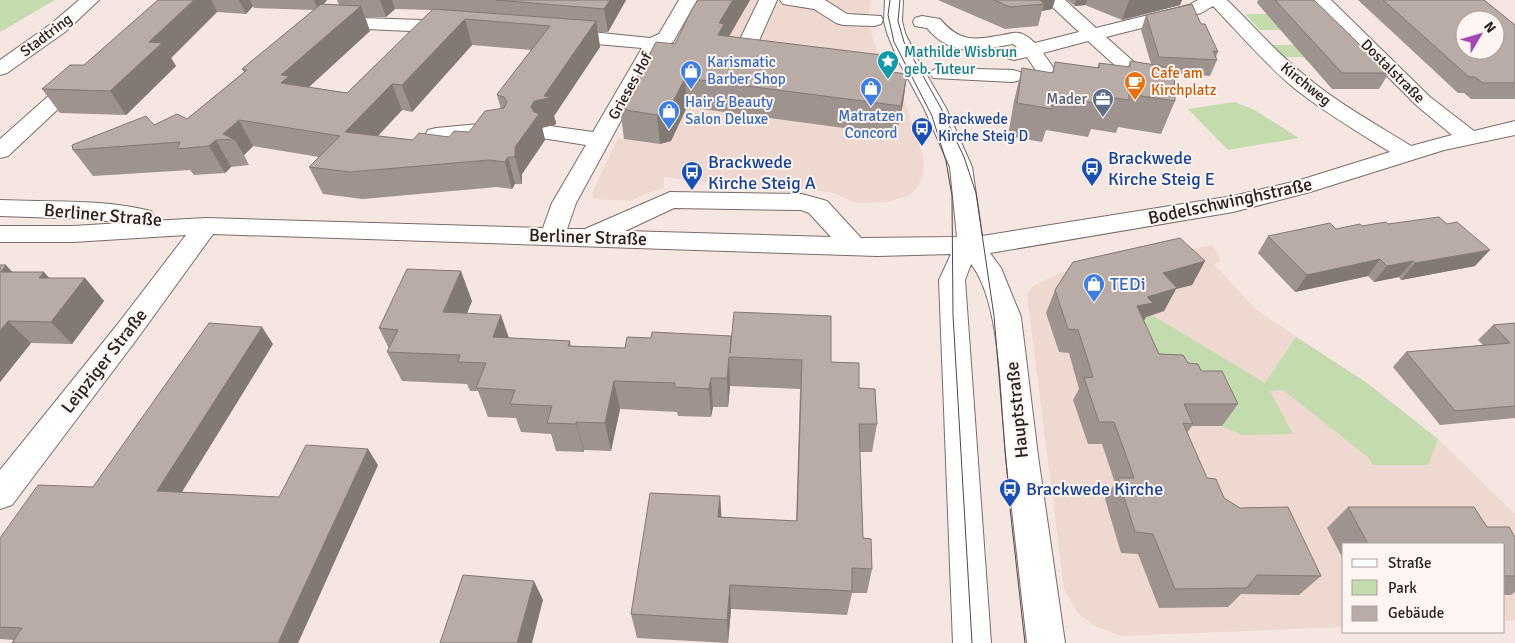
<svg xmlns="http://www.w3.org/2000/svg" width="1515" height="643" font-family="Signika,sans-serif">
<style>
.built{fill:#efd8d0}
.green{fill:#c4dcad}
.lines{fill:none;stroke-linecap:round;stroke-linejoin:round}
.minor-casing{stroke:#796c68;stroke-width:2}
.minor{fill:#fff;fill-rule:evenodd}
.tram{stroke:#4f4846;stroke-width:1}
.wall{fill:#9f938f;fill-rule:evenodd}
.shaded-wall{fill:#827874}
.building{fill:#b9aba6;stroke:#827874;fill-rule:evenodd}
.labels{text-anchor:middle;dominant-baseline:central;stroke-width:4;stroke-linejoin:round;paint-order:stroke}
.far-street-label{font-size:15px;fill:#272220;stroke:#fef5f2}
.far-culture-label{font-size:15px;fill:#0d838f;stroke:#fef5f2;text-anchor:start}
.far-shop-label{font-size:15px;fill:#366cbe;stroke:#fef5f2;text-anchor:start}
.far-food-label{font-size:15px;fill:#c56008;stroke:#fef5f2;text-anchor:start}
.far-service-label{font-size:15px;fill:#4e5e75;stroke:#fef5f2;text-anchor:end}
.far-transit-label{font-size:15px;fill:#164399;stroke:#fef5f2;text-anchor:start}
.transit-label{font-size:18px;fill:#164399;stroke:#fef5f2;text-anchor:start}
.street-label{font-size:18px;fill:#272220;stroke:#fef5f2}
.shop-label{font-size:18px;fill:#366cbe;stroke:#fef5f2;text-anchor:start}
</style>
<rect width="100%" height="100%" fill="#f5e6e1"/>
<path class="built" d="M749,0H871L868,18L873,40L884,65L906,105L923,155L924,173L917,188L909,195L888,202L862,203L853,202L834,193L795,188L793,193L664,177V189L652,191L630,201L594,199L592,193L618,138L660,144L671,141L691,100L725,52L734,26Z
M1213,245L1221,261L1214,264L1256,310L1367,383L1438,439L1515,514V620L1504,621V544H1344V627L1121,636L1095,626L1078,613L1064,589L1027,294L1033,286L1060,273Z"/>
<path class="green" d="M0,0H55L0,32Z
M1245,14H1271L1286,30H1260Z
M1273,45H1296L1317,57H1284Z
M1234,102L1253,109L1299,138L1228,150L1188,109Z
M1152,315L1265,383L1296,337L1367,383L1438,439L1428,465H1372L1369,458L1283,390L1270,391L1293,434L1242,435L1222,426L1207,394L1174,386L1136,320Z"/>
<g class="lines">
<g class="minor-casing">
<path id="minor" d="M79,0H99L65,32L7,73L0,75V60L51,24Z
M679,0H697L673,42L661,47L576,203L567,229H585L670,192L802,194L827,201L861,238L957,237L950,167L924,108L898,60L887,33L884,21L885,0H903L902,21L905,33L918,60L946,108L972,167L982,236L1233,196L1297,181L1390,152C1358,132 1324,112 1294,88C1265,64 1240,34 1213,6L1201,13L1106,37L1163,88L1166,92L1163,96L1156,98L1149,96L1088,41L1043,53L1060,77L1057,81L1050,83L1043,81L1027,57L1014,60L1007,58L1004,54L1007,50L1017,47L1013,44C979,50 952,58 927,28L915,26L913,22L915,18L922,16L940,19C960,43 974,40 1003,35C1009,34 1016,31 1022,34C1027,35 1031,40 1035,43L1079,32L1045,0H1065L1096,28L1189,5L1198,0H1227C1254,26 1278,55 1308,78C1339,104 1376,124 1411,146L1452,135L1416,105L1312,0H1331L1430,97L1474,131L1515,121V135L1444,150L1310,192L1233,212L990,253L1001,268L1021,317L1038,456L1065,643H1027C1020,581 1013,519 1006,457C1001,407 1002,303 971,264L965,280L991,643H953L939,280L951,254L877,256L213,234L137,339L12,505L0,509V470L117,325L186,235L73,242H0V226H73L122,223L90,219L0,216V200C48,202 104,199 151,211L154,217L152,221L206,218L543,228L552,203L586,145L542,138L539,133L542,128L550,126L593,132L642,48L562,41L555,39L553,35L555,31L562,29L650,38L659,34ZM674,208L801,210L809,213L831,237L625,231Z
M759,0H777L753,54L763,56L766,60L763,64L756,66L734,62L731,58Z
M780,0H825L847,14L881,16L883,20L881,24L874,26L843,25L836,23L814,9L783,4Z
M329,17L454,21L461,23L463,27L461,31L454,33L322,27L320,23L322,19Z
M940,68L1013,70L1020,72L1023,76L1020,80L1013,82L933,78L930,74L933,70Z
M80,72L87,74L90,78L87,82L8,156L0,158V139L73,74Z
M501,122L509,124L512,129L509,134L436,142L428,140L425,135L428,130L436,128Z"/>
</g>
<use href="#minor" class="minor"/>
<path class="tram" d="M890,0L888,15L894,42L932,116L946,161L952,196L953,315L972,643
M900,0L898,21L904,42L941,108L964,157L976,193L994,316L1010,508L1025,643"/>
</g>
<path class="wall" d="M158,0H327L323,5H339L337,0H626L608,32H598L600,47L554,116L556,123L555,125L542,127L545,140L522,174V184H515L512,189L497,187L363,199L323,194L309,167L319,157L253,146L244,155L249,165L231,167L225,173L194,175L190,170L93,176L73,150L154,125L187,119L244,72L242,69L314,10L254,8L253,6L246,14L217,12L171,58L176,66L126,115L60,113L42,89L84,65ZM395,9L432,10L347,93L309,87L370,31L365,17H386ZM472,45L531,50L497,95L501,109L469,132L449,137L413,140L378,136L402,110L412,112Z
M698,0H750L729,37L889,59L892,72L907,74L903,103L896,135L687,107L671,141L660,144L624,139L620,109L675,44Z
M938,0H1055L1052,9L1042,11L1038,26L1005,29Z
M1067,0H1182L1180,5L1122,20L1085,5L1075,6Z
M1258,0H1314L1389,73L1379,89H1332L1257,3Z
M1358,0H1484L1515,25V99H1471L1464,93H1458Z
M1146,15L1201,24L1218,52L1216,57L1217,60L1210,76L1174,73L1175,101L1161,134L1118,127L1116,133L1091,129L1088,137L1046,130L1042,142L1008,136L1014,101L1022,68L1052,73L1055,62L1097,68L1099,63L1128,67L1130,61L1151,64L1141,30Z
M1388,224L1475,266L1401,280L1399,277L1374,282L1368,276L1295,292L1258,253L1268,236L1362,226Z
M1205,261L1192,285L1176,289L1164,311L1146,317L1143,321L1159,354L1188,363L1201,371L1238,404L1222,426H1192L1187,433L1207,478L1224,498L1321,576L1299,595L1241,594L1228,607L1159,608L1138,554L1121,553L1105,499L1115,483L1102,444H1088L1073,400L1079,389L1069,353L1059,352L1046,313L1055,290Z
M13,272L49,278H85L104,301L72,344L31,343L0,382Z
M472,301L467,313L509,338L570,341L571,346L831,362L859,388L877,424L872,452H860L863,538L872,569L867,593H852L847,615L731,609L728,643L637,638L631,614L720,496L721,517L796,521L800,389L730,386L728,407H713L711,417L678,416L677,412L620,409L611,451L584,450V452L556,451L551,434L521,432L516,418L488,417L478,391H470L467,384L402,381L387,352L389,349L379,328Z
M1515,323V418L1440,425L1393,367L1406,352L1483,345L1478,340L1493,325Z
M273,344L182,492L279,497L378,465L298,643H12L14,640L0,639V538L93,487Z
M1348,507L1487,527L1515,537V592L1511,595H1504V544H1344V561L1327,528Z"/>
<path class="shaded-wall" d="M194,0H211L217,12L171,58L176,66L126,115L110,91L149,42Z
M239,0H250L253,6L246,14Z
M314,0H327L318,10Z
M380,0H392L395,9L386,17Z
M610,0H626L608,32L604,9Z
M733,0H750L724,44L718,35L719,23Z
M1031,0H1055L1052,9L1042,11L1044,4Z
M1076,0H1087L1085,5L1075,6Z
M1129,0H1182L1180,5L1122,20Z
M361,6L370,31L298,97L281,83V75Z
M465,19L472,45L412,112L402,85Z
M596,21L600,47L554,116L556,123L555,125L542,127L545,140L522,174V184L515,157V147L531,107L534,101L544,96Z
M907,74L903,103L896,135L901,106Z
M685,78L687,107L671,141L660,144L657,115Z
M392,84L402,110L357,158L345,132Z
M239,120L253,146L244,155L234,139L223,134Z
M216,140L231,167L225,173L209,146Z
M508,157L515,184L512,189L505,162Z
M1490,250L1475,266L1401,280L1415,263Z
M1380,259L1368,276L1295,292L1307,275Z
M1205,261L1192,285L1176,289L1164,311L1146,317L1141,326L1137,306L1147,297L1163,273Z
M1413,261L1399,277L1374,282L1387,266Z
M6,265L27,288L1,272Z
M461,271L472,301L455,342L443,312Z
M44,272L64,295L39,278Z
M85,278L104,301L72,344L51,322Z
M501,315L511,344L493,337Z
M8,321L31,343L0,382V331Z
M262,327L273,344L173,506L157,491Z
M729,357L730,386L728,407L727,378Z
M711,378L713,407L711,417L709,389Z
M614,381L620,409L611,451L605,423Z
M576,422L584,450V452L576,424Z
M368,449L378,465L298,643H278Z
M720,496L722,523L718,517Z
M534,581L543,600L532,643H517Z
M730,585L731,609L728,643L727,620Z"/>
<path class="building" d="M158,0H194L149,42L162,43L110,91L42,89L70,65H84Z
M496,0H610L604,9Z
M698,0H733L719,23L724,24L718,35L890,56L889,59H894L892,72L907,74L901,106L685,78L668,112L657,115L620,109L656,42L675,44L692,9Z
M994,0H1040L1044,4L1010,7Z
M1275,0H1314L1389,73H1342Z
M1383,0H1484L1515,25V83H1483L1475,77H1469ZM1465,20H1495V50H1465Z
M321,4L361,6L281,75L289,76L281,83L347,93L433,9L596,21L544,96L550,97L549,98L534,101L531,107L534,112L539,114L515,147V157H508L505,162L489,160L350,172L309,167L340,136L239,120L223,134L234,139L216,140L209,146L177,149L180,142L73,150L72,145L146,116L154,125L177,114L187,119L247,70L242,69ZM465,19L550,26L498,93L497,95L504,97L507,102L504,108L485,111L469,132L454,131L449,137L419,133L413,140L345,132L392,84L402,85Z
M1192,4L1201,24H1205L1218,52L1213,51L1217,60L1159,57L1146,15Z
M1130,61L1161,66L1174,73L1175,101L1129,94V100L1100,96V104L1053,96L1052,109L1017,103L1022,68L1053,73L1055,62L1099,68V63L1130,67Z
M1439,217L1447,224L1457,222L1490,250L1415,263L1413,261L1387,266L1380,259L1307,275L1268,236L1330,223L1336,229L1360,224L1362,226L1386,222L1388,224Z
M1180,238L1205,261L1163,273L1177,288L1147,297L1153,303L1137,306L1159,354L1183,355L1188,363L1198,364L1201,371H1222L1238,404H1184L1193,424L1183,423L1207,478L1216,479L1224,498L1240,508L1288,507L1321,576L1257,575L1247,588L1175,589L1153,534L1135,532L1118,478H1134L1114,422H1099L1084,378L1093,377L1078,330L1068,329L1055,290L1073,262Z
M0,265H6L1,272H44L39,278H85L51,322L8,321L0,331Z
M407,269L461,271L443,312L501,315L493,337L570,341L568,346L625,348L627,337L651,338L652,332L731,336L730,353L734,312L831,316V362L859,363V388L875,389L877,424H859L863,538L871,539L872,569L852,568V591L730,585L727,620L631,614L650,493L720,496L718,517L797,521L802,360L729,357L727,378H711L709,389L674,387L675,383L614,381L605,423L576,422V424L547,423L552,406L510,404L515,390L476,388L486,363L458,362L460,355L387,352L398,330L379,328Z
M209,323L262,327L157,491L279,497L306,445L368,449L278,643H12L22,628L0,627V538L38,485L93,487Z
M1515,323V406L1455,411L1406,352L1510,343L1493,325Z
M1348,507H1474L1487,527H1509L1515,537V576H1504V544H1368Z
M463,575L534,581L517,643H440Z"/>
<defs>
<g id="sight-pin" transform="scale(1.125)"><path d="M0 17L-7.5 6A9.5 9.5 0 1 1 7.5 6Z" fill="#0f9aa8" stroke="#fef5f2"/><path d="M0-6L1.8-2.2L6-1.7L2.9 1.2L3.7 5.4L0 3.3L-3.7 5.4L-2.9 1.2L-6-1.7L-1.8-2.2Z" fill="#fff"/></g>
<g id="shop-pin" transform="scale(1.125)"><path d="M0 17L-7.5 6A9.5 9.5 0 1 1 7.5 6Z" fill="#3f7fe0" stroke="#fef5f2"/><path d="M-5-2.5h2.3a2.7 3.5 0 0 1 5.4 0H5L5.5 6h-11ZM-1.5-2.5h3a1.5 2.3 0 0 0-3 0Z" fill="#fff"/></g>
<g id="cafe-pin" transform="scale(1.125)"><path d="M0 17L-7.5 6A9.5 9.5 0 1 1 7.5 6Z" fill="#e8710a" stroke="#fef5f2"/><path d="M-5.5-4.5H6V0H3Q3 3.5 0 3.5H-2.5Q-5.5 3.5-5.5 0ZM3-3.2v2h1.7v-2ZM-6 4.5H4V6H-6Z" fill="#fff"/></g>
<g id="office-pin" transform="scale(1.125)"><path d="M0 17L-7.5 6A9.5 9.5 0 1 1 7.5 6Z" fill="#5c6f8a" stroke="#fef5f2"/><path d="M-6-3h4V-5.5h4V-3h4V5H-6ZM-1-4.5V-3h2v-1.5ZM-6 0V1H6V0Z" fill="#fff"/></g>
<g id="bus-pin" transform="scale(1.125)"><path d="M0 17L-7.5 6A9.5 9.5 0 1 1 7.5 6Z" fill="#1a4fb4" stroke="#fef5f2"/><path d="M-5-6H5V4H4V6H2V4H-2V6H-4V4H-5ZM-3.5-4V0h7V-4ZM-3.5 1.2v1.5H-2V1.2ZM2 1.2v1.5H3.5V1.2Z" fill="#fff"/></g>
</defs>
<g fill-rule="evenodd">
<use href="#sight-pin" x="888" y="61"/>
<use href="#shop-pin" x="691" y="71"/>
<use href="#cafe-pin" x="1135" y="82"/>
<use href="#shop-pin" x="871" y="88"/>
<use href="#office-pin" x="1103" y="99"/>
<use href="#shop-pin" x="669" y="111"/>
<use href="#bus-pin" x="922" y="128"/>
<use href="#bus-pin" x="1092" y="168"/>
<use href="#bus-pin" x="692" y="172"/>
<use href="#shop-pin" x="1094" y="284"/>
<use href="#bus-pin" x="1010" y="489"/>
</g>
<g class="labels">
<g class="far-street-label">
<text transform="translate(46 35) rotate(-37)">Stadtring</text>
<text transform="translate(1393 71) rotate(45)">Dostalstraße</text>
<text transform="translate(1306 84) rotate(39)">Kirchweg</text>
<text transform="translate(630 86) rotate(-61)">Grieses Hof</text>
</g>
<g class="far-culture-label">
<text x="904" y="52">Mathilde Wisbrun<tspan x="904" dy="17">geb. Tuteur</tspan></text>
</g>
<g class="far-shop-label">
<text x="707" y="62">Karismatic<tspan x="707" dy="17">Barber Shop</tspan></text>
<text x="685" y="102">Hair &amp; Beauty<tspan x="685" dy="17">Salon Deluxe</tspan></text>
<text x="871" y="116" text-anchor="middle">Matratzen<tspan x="871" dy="17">Concord</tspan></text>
</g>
<g class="far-food-label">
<text x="1151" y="73">Cafe am<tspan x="1151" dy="17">Kirchplatz</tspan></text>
</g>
<g class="far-service-label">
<text x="1087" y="99">Mader</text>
</g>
<g class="far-transit-label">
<text x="938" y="119">Brackwede<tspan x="938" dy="17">Kirche Steig D</tspan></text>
</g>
<g class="transit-label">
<text x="1108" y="158">Brackwede<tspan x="1108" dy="21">Kirche Steig E</tspan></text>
<text x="708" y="162">Brackwede<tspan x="708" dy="21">Kirche Steig A</tspan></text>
<text x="1026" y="489">Brackwede Kirche</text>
</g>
<g class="street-label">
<text transform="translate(1230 201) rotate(-12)">Bodelschwinghstraße</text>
<text transform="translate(103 215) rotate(5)">Berliner Straße</text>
<text transform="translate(588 237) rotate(2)">Berliner Straße</text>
<text transform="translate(104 361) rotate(-52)">Leipziger Straße</text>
<text transform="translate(1017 410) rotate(-96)">Hauptstraße</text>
</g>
<g class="shop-label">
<text x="1110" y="284">TEDi</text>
</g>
</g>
<rect x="1342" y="543" width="162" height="90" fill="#fef5f2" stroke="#a8a19e"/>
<rect x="1352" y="559" width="25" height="8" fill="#ffffff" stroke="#a8a19e"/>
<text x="1388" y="568" font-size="15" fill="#272220">Straße</text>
<rect x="1352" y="580" width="25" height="15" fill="#c4dcad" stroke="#a8a19e"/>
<text x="1388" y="593" font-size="15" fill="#272220">Park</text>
<rect x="1352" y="606" width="25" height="15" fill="#b9aba6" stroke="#a8a19e"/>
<text x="1388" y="618" font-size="15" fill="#272220">Gebäude</text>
<g transform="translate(1480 35) rotate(52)"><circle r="24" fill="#fef5f2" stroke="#a8a19e"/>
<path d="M0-4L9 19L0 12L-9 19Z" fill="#a449b4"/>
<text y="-8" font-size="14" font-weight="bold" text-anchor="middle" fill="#272220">N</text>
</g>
</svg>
